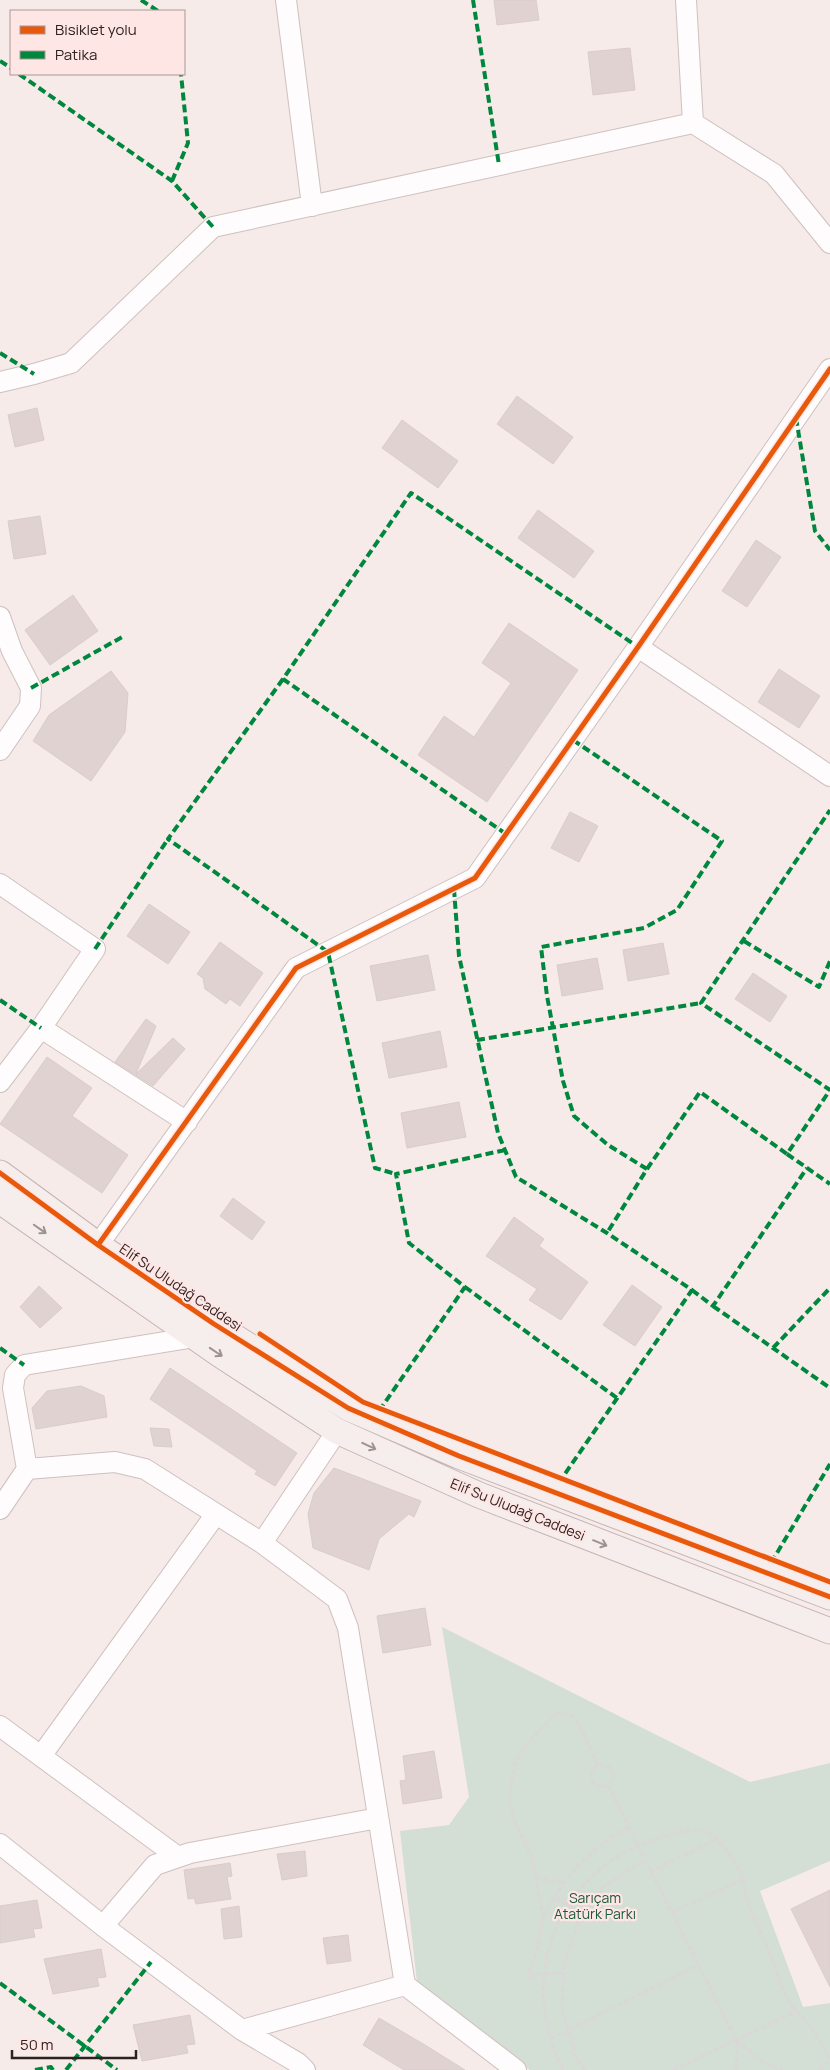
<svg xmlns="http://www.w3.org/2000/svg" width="830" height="2070" font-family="Manrope,sans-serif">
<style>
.green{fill:#d3ded5}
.building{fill:#dfd2d1;stroke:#d9cdcc}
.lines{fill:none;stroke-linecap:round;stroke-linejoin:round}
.minor-casing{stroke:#cec1c0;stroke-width:22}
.major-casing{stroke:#c6b3b2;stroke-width:27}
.path{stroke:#dbd7d7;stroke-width:3;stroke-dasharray:5 2.5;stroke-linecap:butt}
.minor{stroke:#fefcfc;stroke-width:20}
.major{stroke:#f6eeed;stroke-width:25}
.quiet{stroke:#00873e;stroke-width:4;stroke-dasharray:8 4;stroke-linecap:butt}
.cycleway-casing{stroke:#fde6e4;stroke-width:8}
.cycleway{stroke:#e8590c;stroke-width:5}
.oneway{stroke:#9c9291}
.labels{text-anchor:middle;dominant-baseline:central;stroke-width:4.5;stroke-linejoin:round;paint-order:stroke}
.street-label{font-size:14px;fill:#2f2120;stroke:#fde6e4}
.park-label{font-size:14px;fill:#1e573f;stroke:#fde6e4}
</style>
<rect width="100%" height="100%" fill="#f7ebea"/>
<path class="green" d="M442,1627L750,1782L830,1763V1861L760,1891L803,2007L830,2003V2070H530L429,1993L417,1982L400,1831L449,1825L469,1797Z"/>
<path class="building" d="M494,0H536L539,20L497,25Z
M630,48L635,90L593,95L588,52Z
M517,396L573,437L553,464L497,424Z
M37,408L44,440L15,447L8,415Z
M402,420L458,461L438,488L382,448Z
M538,510L594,551L574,578L518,538Z
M40,516L46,554L14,559L8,521Z
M756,540L781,557L747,607L722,591Z
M73,595L98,631L50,665L25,630Z
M509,623L578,670L487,802L418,755L444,716L474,737L511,683L482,663Z
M779,669L820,696L799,728L758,702Z
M111,671L128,693L125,732L91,781L33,741L49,715Z
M570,812L598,826L579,862L551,848Z
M149,904L190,932L168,964L127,936Z
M220,942L263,973L240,1006L230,999L226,1004L205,989L203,978L197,974Z
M663,943L669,974L628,981L623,950Z
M428,955L435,990L377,1001L370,966Z
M597,958L603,989L562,996L557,965Z
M753,973L787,996L770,1022L735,999Z
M146,1019L156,1026L136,1074L173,1038L185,1049L153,1086L115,1062Z
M440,1031L447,1067L389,1078L382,1043Z
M47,1057L92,1088L72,1116L128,1155L102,1193L0,1124Z
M459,1102L466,1137L407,1148L401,1113Z
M233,1198L265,1222L252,1240L220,1216Z
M514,1217L544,1239L539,1246L588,1282L561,1320L529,1300L537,1289L486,1256Z
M632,1285L662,1307L635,1346L603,1325Z
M39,1286L62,1308L40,1328L20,1307Z
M170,1368L297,1453L275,1486L255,1474L257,1471L150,1399Z
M81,1386L104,1396L107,1417L36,1429L32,1408L47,1391Z
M150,1428L169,1429L172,1447L154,1446Z
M334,1468L421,1501L414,1517L409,1514L379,1539L369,1570L313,1548L308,1514L314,1493Z
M425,1608L431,1645L383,1653L377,1616Z
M434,1751L442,1798L403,1804L400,1781L406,1780L403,1756Z
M305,1851L307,1876L282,1880L277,1854Z
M230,1863L232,1876L227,1877L231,1899L196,1904L194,1898L188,1899L184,1870Z
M830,1890V1987L791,1909Z
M37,1900L42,1928L33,1929L35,1937L0,1943V1906Z
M239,1906L242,1937L224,1939L221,1909Z
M348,1935L351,1961L327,1964L323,1938Z
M101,1949L106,1977L97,1978L99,1986L53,1994L44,1959Z
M190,2015L195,2044L186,2045L188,2053L142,2061L133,2025Z
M379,2018L425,2045L465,2070H404L363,2045Z"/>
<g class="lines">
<g class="minor-casing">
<path id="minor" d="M286,0L312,206
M686,0L693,123
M0,382L34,374L71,363L213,227L693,123L774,174L830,243
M0,617L12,651L31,688L30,706L0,750
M638,647L830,776
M0,884L95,949L41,1028L0,1082
M41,1028L187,1122
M98,1245L296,968L475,878L638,647L830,369
M337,1431L262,1543L337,1599L348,1628L405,1985L516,2070
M27,1469L115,1462L145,1469L262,1543
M0,1509L27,1469L13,1388L15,1375L24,1365L195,1337
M0,1726L178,1857
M41,1756L216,1514
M0,1844L103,1926
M242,2030L405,1985
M305,2070L298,2063L242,2030L103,1926L155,1865L190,1853L378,1818"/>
</g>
<g class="major-casing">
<path id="major" d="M0,1173L98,1245L214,1324L348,1408L459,1456L830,1597
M0,1201L219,1354L337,1431L479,1495L830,1631"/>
</g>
<path class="path" d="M591 1776a11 11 0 1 1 22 0a11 11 0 1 1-22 0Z
M608,1785L645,1860L737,2041L765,2063L782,2070
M650,1872L717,1839
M537,1876L551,1882H564
M554,1897C572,1869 599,1842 629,1827
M671,1913L743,1879
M543,1918L532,1858L515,1821L510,1804V1789L516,1760L532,1738L557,1713L571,1715L580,1726L598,1765
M564,1973L537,1974L529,1980L528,1974L538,1947L543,1918L554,1897L583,1915
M550,2039L698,1965
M563,2070C513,1970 562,1861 672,1834C687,1830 705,1827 718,1840C727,1849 737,1865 742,1878C745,1885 745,1893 747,1900C754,1920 764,1939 772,1959C777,1971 781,1986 787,1998C793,2009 803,2017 810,2027C818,2038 824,2048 830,2060
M585,2070L577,2060L562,2009L564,1965L578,1923L604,1886L645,1860
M673,2070L797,2011
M736,2070L737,2042
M820,2070L830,2059"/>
<use href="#minor" class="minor"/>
<use href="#major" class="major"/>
<path class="quiet" d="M141,0L158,11
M473,0L499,165
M0,61L11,68
M19,74L172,181L213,227
M172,181L188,143L181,74
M0,353L34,374
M796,418L815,531L830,550
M283,679L168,839L328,952L375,1168L396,1174
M31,688L124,636
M573,740L722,841L677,910L644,928L541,947L547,996L563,1081L574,1116L608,1145L647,1169L607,1233
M506,834L283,679L411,493L638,647
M454,889L459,956L498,1133L516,1177L607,1233L692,1290L560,1481
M744,941L819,987L830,961
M95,949L168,839
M0,1000L41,1028
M477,1040L701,1003
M787,1154L830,1184
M647,1169L700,1092L787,1154L830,1090L701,1003L830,810
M465,1287L617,1398
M692,1290L713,1306L807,1168
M713,1306L830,1388
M0,1348L24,1365
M773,1348L830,1288
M379,1411L465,1287L409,1243L396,1174L505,1150
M771,1563L830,1464
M0,1983L117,2070
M35,2070L51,2067L53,2070
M66,2070L151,1962"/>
<g class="cycleway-casing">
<path id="cycleway" d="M0,1173L98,1245L214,1324L348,1408L459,1456L830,1597
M98,1245L296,968L475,878L638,647L830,369
M260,1334L363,1402L830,1582"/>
</g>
<use href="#cycleway" class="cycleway"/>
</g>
<defs><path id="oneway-shaft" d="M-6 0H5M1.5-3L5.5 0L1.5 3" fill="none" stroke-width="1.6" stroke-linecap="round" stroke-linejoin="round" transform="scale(1.25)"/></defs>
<g class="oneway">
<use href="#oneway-shaft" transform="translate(40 1229) rotate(35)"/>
<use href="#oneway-shaft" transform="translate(216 1352) rotate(34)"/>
<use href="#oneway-shaft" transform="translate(369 1446) rotate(25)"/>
<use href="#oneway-shaft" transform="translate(600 1543) rotate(22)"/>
</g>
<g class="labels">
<g class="street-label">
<text transform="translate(181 1287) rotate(34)">Elif Su Uludağ Caddesi</text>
<text transform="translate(518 1509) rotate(22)">Elif Su Uludağ Caddesi</text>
</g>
<g class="park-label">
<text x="595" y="1897">Sarıçam<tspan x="595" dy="16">Atatürk Parkı</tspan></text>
</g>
</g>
<rect x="10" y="10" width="175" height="65" fill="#fde6e4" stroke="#ab9796"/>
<rect x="20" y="26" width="25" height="8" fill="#e8590c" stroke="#ab9796"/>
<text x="55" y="35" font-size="15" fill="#2f2120">Bisiklet yolu</text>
<rect x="20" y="51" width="25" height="8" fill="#00873e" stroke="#ab9796"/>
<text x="55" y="60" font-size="15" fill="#2f2120">Patika</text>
<path d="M12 2050v8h124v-8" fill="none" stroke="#2f2120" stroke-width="2.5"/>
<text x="20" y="2050" font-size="15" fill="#2f2120" stroke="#fde6e4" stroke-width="4" paint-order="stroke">50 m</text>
</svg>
